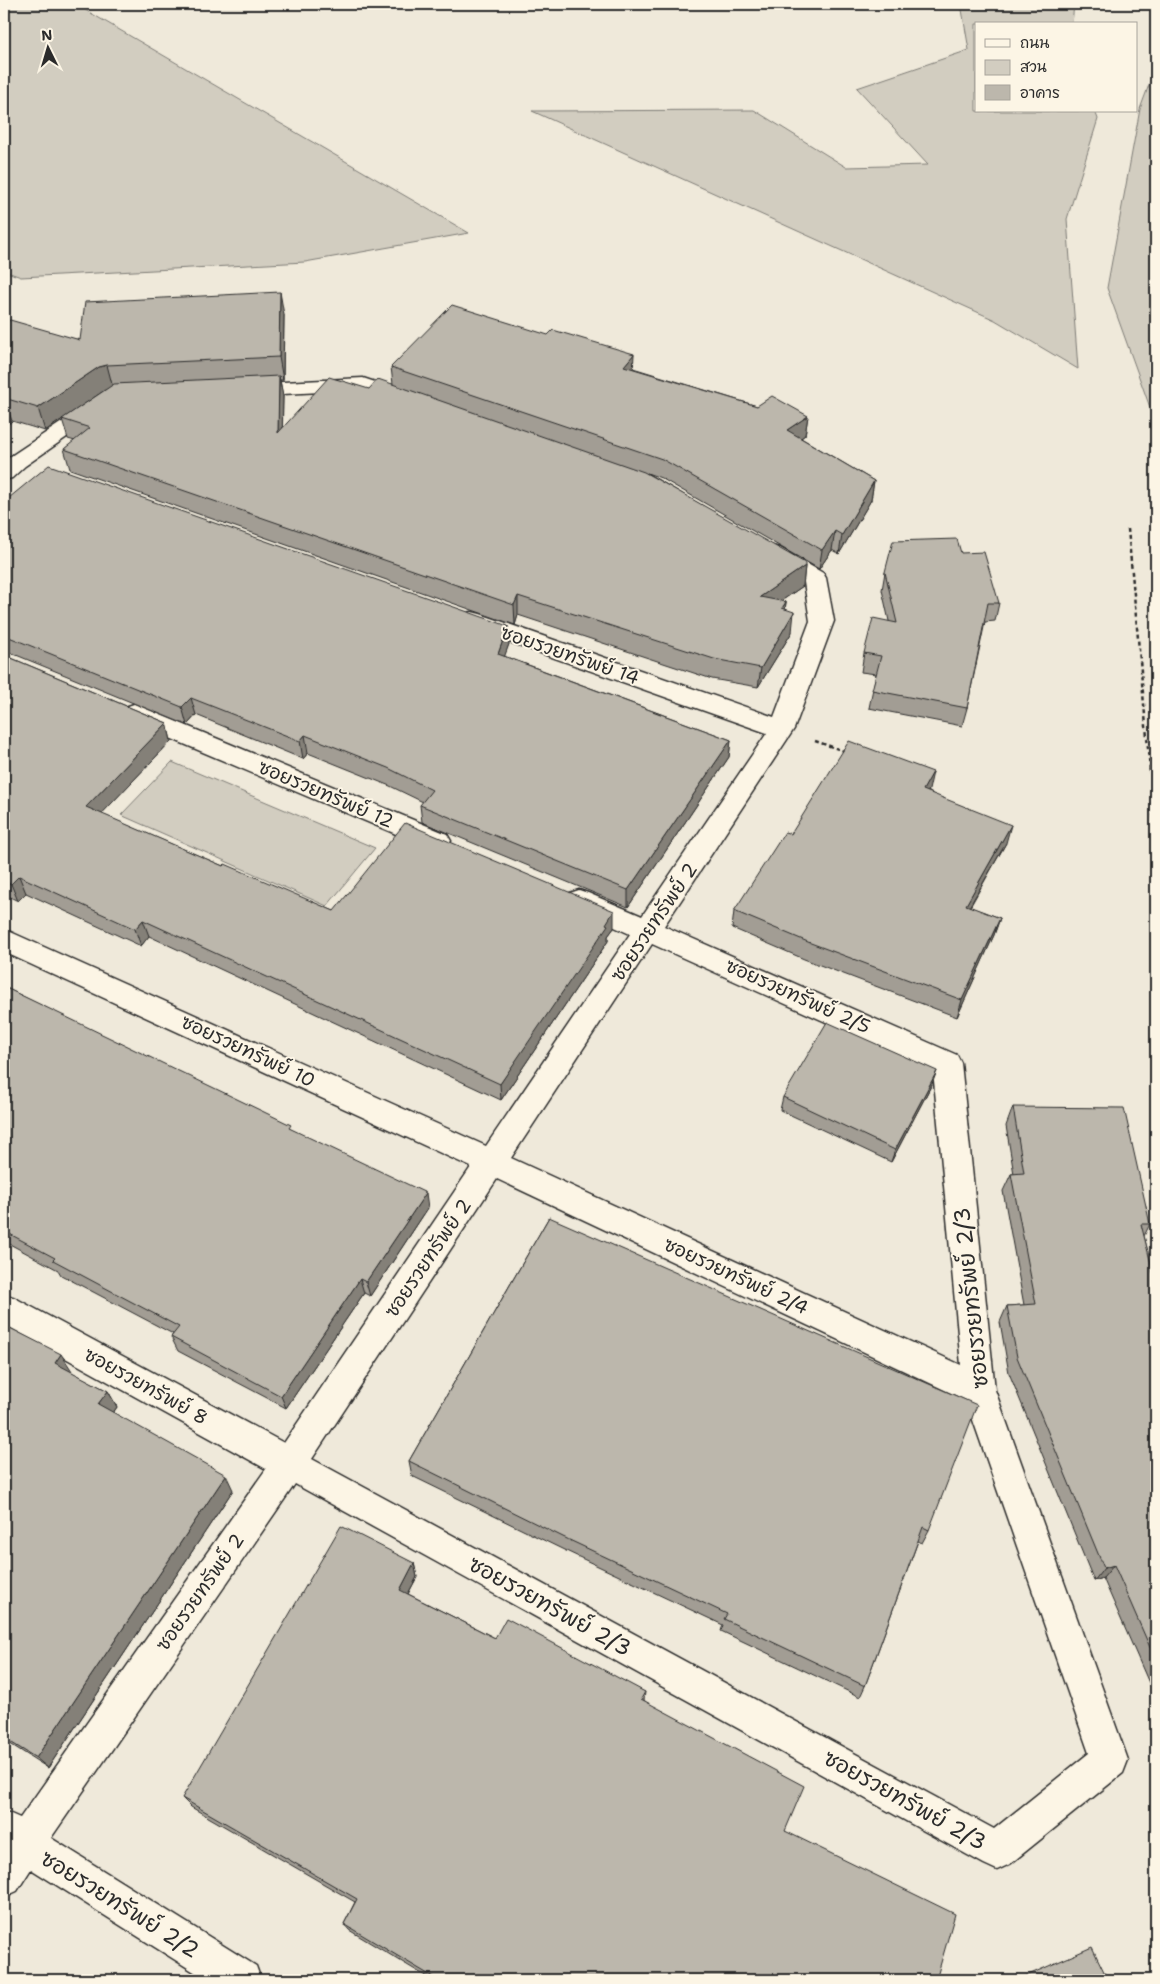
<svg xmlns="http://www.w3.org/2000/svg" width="1160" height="1984" font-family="'Shantell Sans','Playpen Sans Thai',sans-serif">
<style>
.green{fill:#d2cdc0;stroke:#7e7c76}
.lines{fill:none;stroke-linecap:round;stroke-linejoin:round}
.minor-casing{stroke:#2b2b2b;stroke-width:3}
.path-far1{stroke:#2b2b2b;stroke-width:2.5;stroke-dasharray:4 3;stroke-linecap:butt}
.path{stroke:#2b2b2b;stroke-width:3;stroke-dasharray:5 4;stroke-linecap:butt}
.minor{fill:#fcf5e5;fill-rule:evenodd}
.wall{fill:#a29d94;stroke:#2b2b2b}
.shaded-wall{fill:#848078;stroke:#2b2b2b}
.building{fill:#bcb7ac;stroke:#2b2b2b}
.labels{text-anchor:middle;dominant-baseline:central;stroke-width:4;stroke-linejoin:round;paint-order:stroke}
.street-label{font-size:19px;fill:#2b2b2b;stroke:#fcf5e5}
.near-street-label{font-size:22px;fill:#2b2b2b;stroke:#fcf5e5}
</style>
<rect width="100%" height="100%" fill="#efe9da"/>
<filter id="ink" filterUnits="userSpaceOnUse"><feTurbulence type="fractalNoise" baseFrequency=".02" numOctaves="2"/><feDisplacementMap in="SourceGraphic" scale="10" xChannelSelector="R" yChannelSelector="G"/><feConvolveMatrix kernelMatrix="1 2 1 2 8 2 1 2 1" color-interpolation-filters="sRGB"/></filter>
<g filter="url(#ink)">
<path class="green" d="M4,4H75L469,233L305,262L21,277L4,271Z
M961,4H1074L1072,24H976V111H1095L1098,119L1067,219L1078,369L995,320L532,111L754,110L846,167L928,165L857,88L969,50Z
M1156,66V424L1107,288L1140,109Z
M172,762L375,848L327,906L121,815Z"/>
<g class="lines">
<g class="minor-casing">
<path id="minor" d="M363,378L414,395L417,399L414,403L407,405L361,390L245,396L238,394L235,390L238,386L245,384Z
M96,402L103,404L106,408L103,412L25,466L12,478L4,480V462L11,456L89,404Z
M772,546L780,548L823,573L826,578L834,621L794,729L664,926L957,1055L961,1063L995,1390L1128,1760L1123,1773L1010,1864L997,1870L984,1864L295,1484L51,1838L256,1966L261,1980H207L31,1869L17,1891L4,1897V1811L20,1818L266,1469L4,1324V1294L15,1298L284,1443L471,1167L4,952V929L486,1146L630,934L570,907L566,900L570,893L579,890L588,893L642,916L767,733L464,626L460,620L464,614L472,612L480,614L774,717L810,621L804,582L764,558L761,553L764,548ZM652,944L933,1070L961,1365L511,1158ZM497,1179L966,1400L1089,1753L994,1829L312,1459Z
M134,704L447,834L451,841L447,848L438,851L429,848L125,719L122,713L125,707Z"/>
</g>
<path class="path-far1" d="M1128,529L1150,770
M815,741L847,752"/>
<path class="path" d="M1150,769L1156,837"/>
<use href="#minor" class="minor"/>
</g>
<path class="wall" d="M284,315L283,380H280L283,396L282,428L369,389L393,384L391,367L633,368L757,406L808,416L805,435L801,438L874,481L871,500L839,554L832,550L819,569L661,478L647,473L805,566L803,586L781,601L786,602L785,609L792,632L758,687L712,679L518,615L515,625L70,469L64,449L75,441L68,439L62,419L45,431L12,421L4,427V324L80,340Z
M4,502L509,644L504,656L731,740L729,757L628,907L422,822L420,805L423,802L390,786L308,753L303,759L196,715L187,725L4,650Z
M961,553L999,603L995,621L985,622L967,708L962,726L869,708L876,674L861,672L864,653L889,621L882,590L885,572Z
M4,655L167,723L171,741L101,814L223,866L334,911L614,928L608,936V941L501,1100L149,936L141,946L26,893L18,901L4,894Z
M929,790L928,791L1006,843L970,907L1000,918L994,935L957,1017L804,959L732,928L734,911L791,834Z
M4,987L292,1130L428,1208L370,1296L364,1293L286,1408L178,1351L171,1337L173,1334L61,1275L58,1270L4,1241Z
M932,1084L891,1162L780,1110L783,1097Z
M1013,1107L1150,1224L1144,1236L1156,1284V1699L1103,1578L1094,1581L1009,1373L1000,1322L1007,1306L1024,1305L1003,1191L1011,1174H1014L1006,1126Z
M549,1217L929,1530L922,1543L918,1541L865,1686L860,1697L721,1631L723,1625L564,1550L412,1476L409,1461Z
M4,1325L72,1371L71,1372L108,1391L117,1407L113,1413L233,1490L48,1768L4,1740Z
M414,1563L417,1577L408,1594L495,1638L645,1692L644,1700L785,1831L936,1980H432L349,1930L344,1924L355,1902L191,1807L182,1798Z"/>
<path class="shaded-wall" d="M280,292L284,315L283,380L279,357Z
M634,354L633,373L624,366Z
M107,365L113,388L105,390L45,431L38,408L99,367Z
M279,376L283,396L282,452L278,433Z
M4,398L12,421L4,427Z
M808,416L805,435L785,449L787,430Z
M874,481L871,500L839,554L842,535Z
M835,531L832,550L819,569L822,550Z
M805,566L803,586L758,617L760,597Z
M518,596V615L515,625L514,605Z
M786,602L784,621L782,608Z
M794,612L792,632L758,687L761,668Z
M508,626L509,644L499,672L498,654Z
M191,698L196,715L187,725L182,707Z
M167,723L171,741L92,824L86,807Z
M305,735L308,753L303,759L300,741Z
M731,740L729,757L628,907V890Z
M933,772L929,790L919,808L923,790Z
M1011,825L1006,843L960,923L966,905Z
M19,876L26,893L18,901L11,884Z
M614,911V928L608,936V941L501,1100L500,1084Z
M1000,918L994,935L957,1017L962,1000Z
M143,920L149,936L141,946L135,929Z
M937,1071L932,1084L891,1162L895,1150Z
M426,1193L428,1208L370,1296L366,1282Z
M360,1279L364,1293L286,1408L281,1396Z
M61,1354L72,1371L65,1380L55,1363Z
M108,1391L117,1407L108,1420L98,1404Z
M226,1475L233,1490L48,1768L36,1758Z
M414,1563L417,1577L403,1603L400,1590Z
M1114,1565L1103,1578L1094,1581L1104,1568Z"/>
<path class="building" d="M280,292L279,357L107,365L99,367L38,408L4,398V324L10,320L80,340L85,302Z
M452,305L548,335L553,330L634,354L624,366L757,406L772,396L808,416L787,430L874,481L842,535L835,531L822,550L662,459L391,367Z
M279,376L278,433L329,377L369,389L378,379L644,472L805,563V566L760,597L786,602L782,608L794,612L761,668L714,659L518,596L514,605L64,449L90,428L62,419L114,384Z
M49,465L508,626L498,654L731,740L628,890L420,805L432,790L388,768L305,735L300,741L191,698L182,707L4,635V502Z
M957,539L961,553L984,552L999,603H988L967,708L872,690L881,656L864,653L873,618L897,623L885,572L893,541Z
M4,655L167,723L86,807L223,866L225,864L334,911L405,823L614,911L606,924L608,925L500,1084L143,920L135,929L19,876L11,884L4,881Z
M849,741L933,772L923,790L1011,825L966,905L1000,918L962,1000L808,942L734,911L785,832L791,834Z
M4,987L291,1125L289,1128L426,1193L366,1282L360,1279L281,1396L171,1337L179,1327L53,1260L55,1258L4,1231Z
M827,1022L937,1071L895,1150L783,1097Z
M1013,1107L1124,1108L1150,1224H1141L1156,1284V1661L1114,1565L1104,1568L1017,1357L1007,1306L1036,1304L1011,1174L1024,1173Z
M549,1217L977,1405L929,1530L923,1527L865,1686L724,1619L727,1614L563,1537L409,1461Z
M4,1325L61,1354L55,1363L108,1391L98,1404L226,1475L36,1758L4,1738Z
M341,1526L414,1563L400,1590L495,1638L506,1618L645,1692L641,1699L804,1786L785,1831L955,1914L936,1980H438L344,1924L357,1899L182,1798Z
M1092,1947L1108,1980H1017Z
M83,1973L95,1980H79Z"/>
</g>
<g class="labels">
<g class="street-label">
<text transform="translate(570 655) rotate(19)">ซอยรวยทรัพย์ 14</text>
<text transform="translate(326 794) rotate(23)">ซอยรวยทรัพย์ 12</text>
<text transform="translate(654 922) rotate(-56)">ซอยรวยทรัพย์ 2</text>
<text transform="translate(798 996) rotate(24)">ซอยรวยทรัพย์ 2/5</text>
<text transform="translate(248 1051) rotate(25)">ซอยรวยทรัพย์ 10</text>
<text transform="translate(428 1258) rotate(-56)">ซอยรวยทรัพย์ 2</text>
<text transform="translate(736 1276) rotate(25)">ซอยรวยทรัพย์ 2/4</text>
<text transform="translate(146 1386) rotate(29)">ซอยรวยทรัพย์ 8</text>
<text transform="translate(200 1592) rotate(-55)">ซอยรวยทรัพย์ 2</text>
</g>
<g class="near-street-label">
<text transform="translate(971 1298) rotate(-96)">ซอยรวยทรัพย์ 2/3</text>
<text transform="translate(550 1606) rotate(29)">ซอยรวยทรัพย์ 2/3</text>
<text transform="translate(905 1800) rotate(29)">ซอยรวยทรัพย์ 2/3</text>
<text transform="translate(120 1904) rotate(32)">ซอยรวยทรัพย์ 2/2</text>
</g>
</g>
<rect width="1160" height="1984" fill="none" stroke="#fcf5e5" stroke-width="20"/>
<rect x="10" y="10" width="1140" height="1964" fill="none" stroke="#2b2b2b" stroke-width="2" filter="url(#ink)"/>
<rect x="975" y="22" width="162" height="90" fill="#fcf5e5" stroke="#a8a49b"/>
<rect x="985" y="39" width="25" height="8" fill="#fcf5e5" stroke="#a8a49b"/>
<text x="1020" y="48" font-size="15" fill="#2b2b2b">ถนน</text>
<rect x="985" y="60" width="25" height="15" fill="#d2cdc0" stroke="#a8a49b"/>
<text x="1020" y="72" font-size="15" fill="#2b2b2b">สวน</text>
<rect x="985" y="85" width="25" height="15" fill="#bcb7ac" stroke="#a8a49b"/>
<text x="1020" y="98" font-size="15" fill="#2b2b2b">อาคาร</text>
<g transform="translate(48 48) rotate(355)" stroke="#fcf5e5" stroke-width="4" paint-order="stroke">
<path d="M0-4L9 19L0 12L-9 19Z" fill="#2b2b2b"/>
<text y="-8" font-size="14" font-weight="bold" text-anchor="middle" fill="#2b2b2b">N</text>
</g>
</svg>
